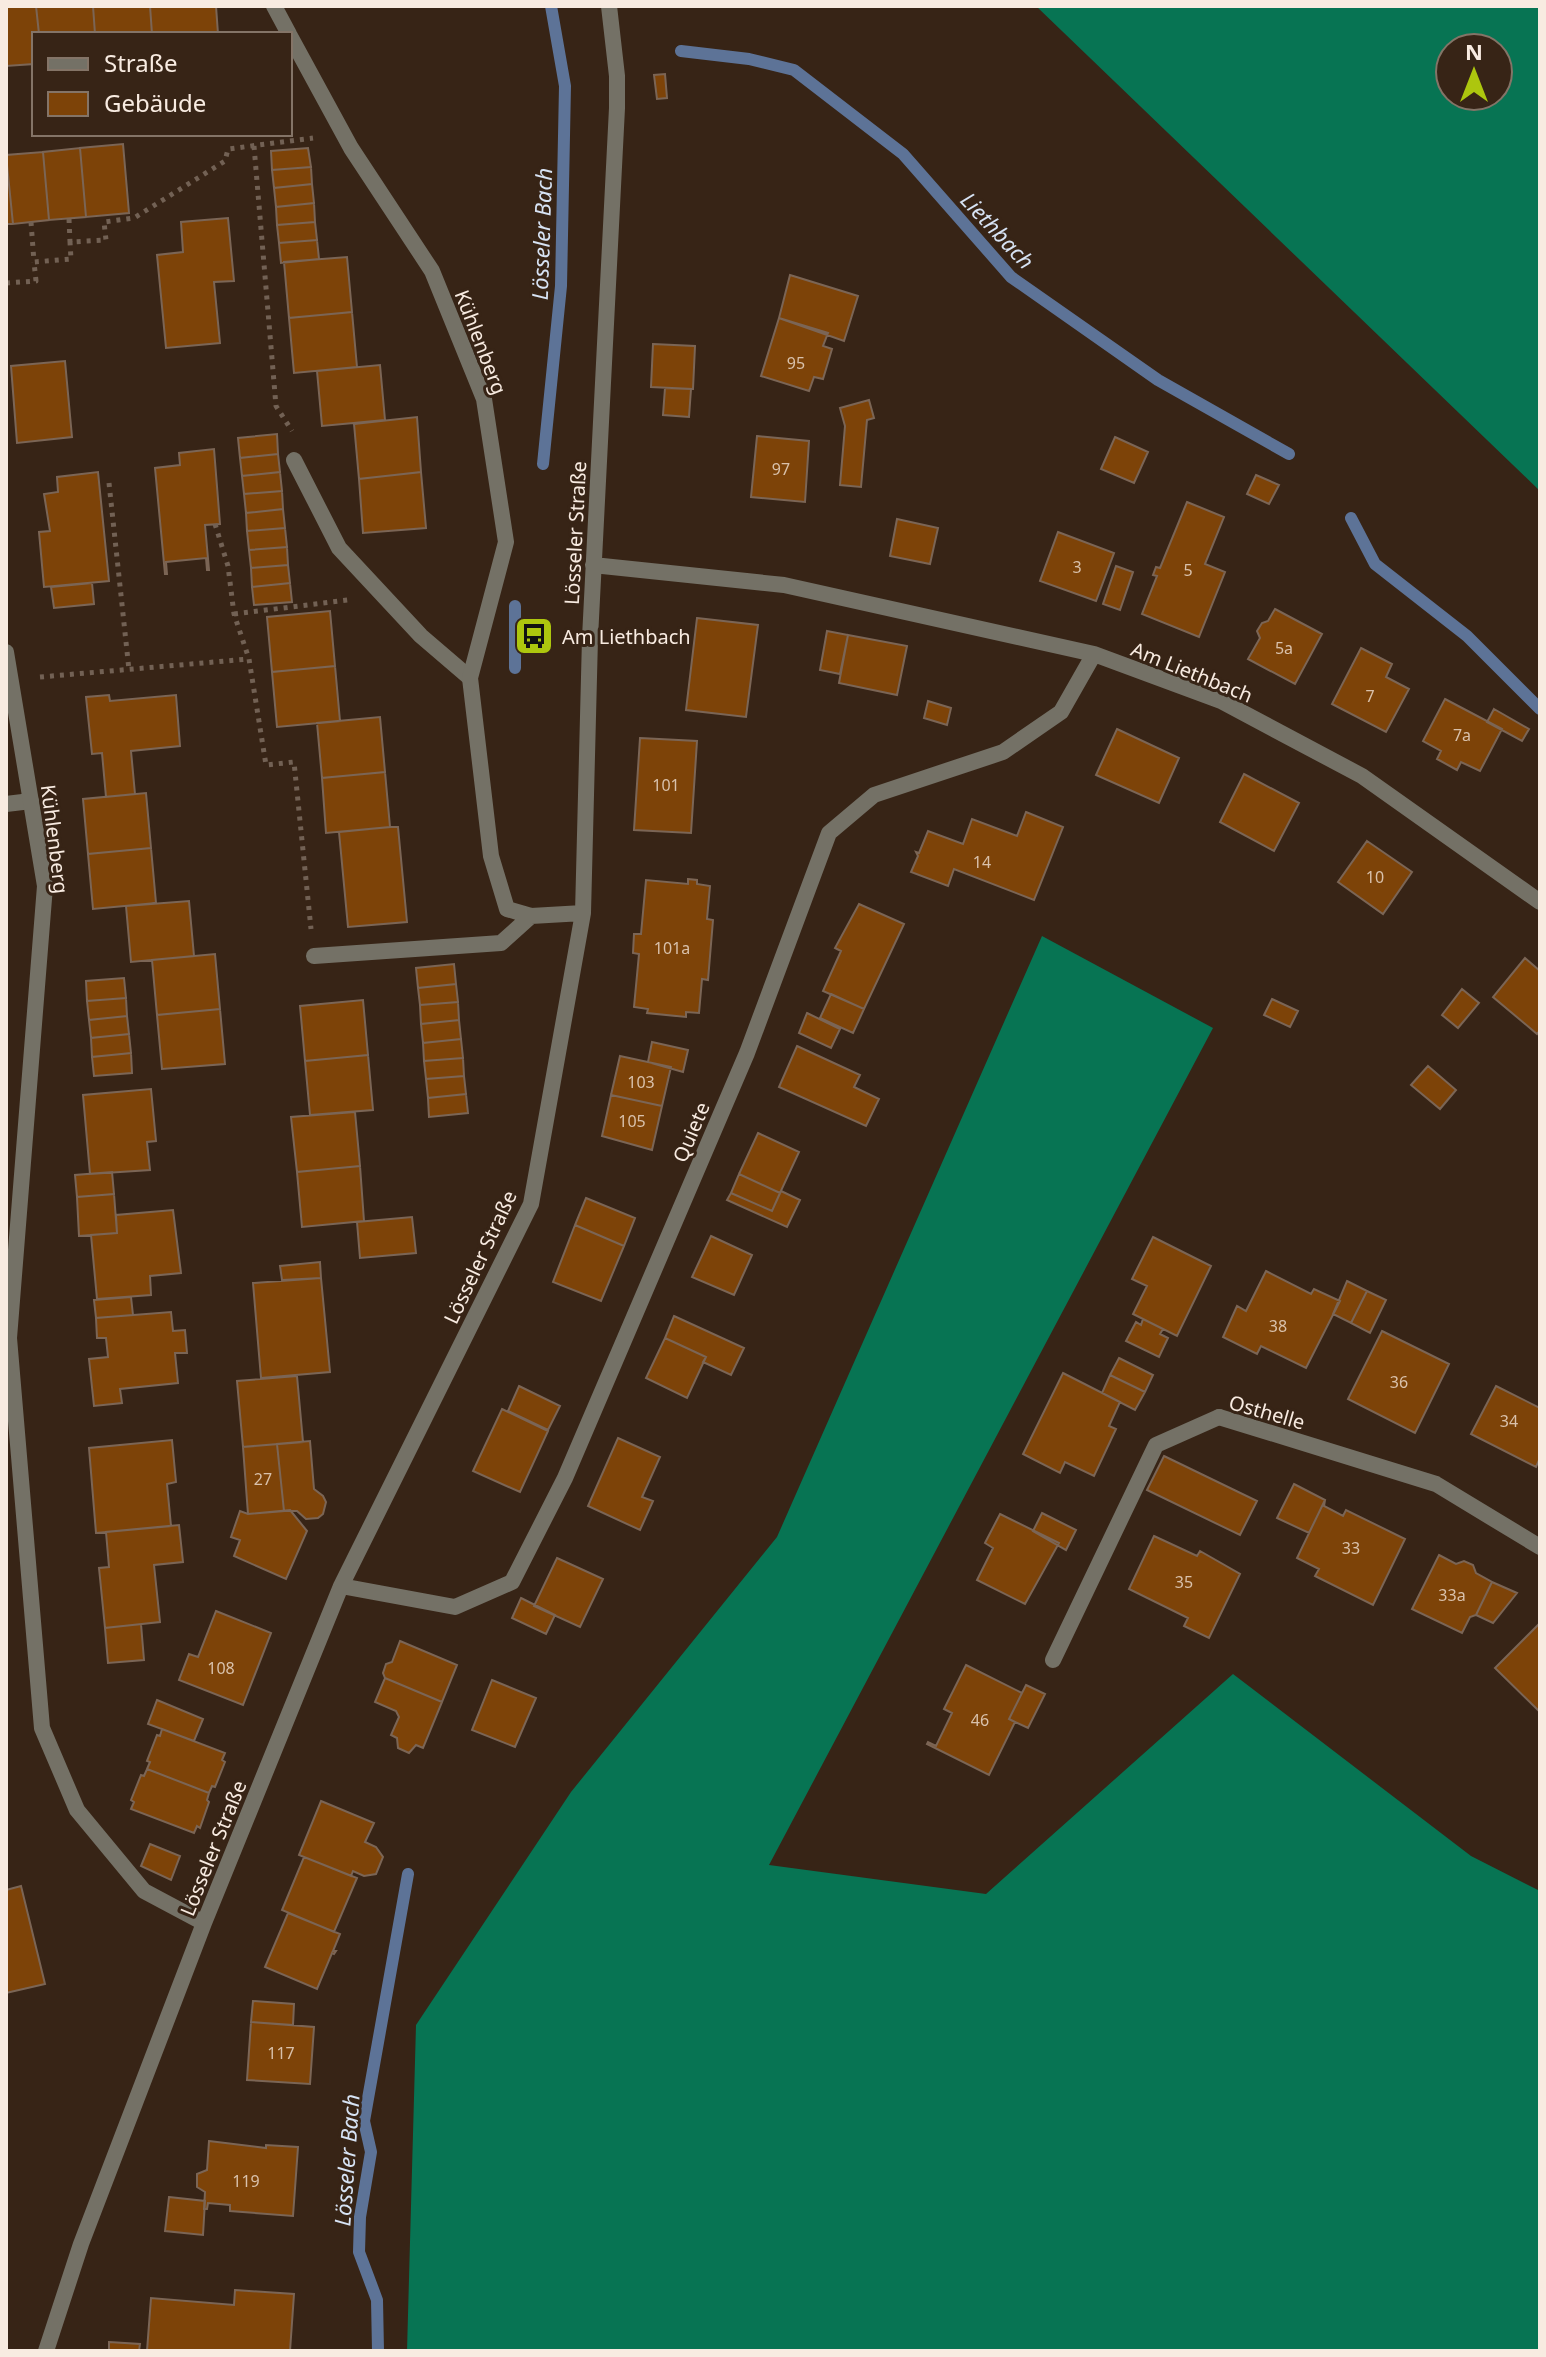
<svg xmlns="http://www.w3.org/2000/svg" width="1546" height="2357" font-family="'Noto Sans',sans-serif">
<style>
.forest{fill:#077453;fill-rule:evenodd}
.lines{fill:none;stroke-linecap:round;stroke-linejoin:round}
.stream{stroke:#5d7397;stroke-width:12}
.building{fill:#7d4308;stroke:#7b6555;stroke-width:2}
.path{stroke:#726154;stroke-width:5;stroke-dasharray:4 6;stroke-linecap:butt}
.service{stroke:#747166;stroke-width:16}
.minor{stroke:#747166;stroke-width:16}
.labels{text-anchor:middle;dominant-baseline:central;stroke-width:6;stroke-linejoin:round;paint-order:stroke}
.number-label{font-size:16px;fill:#d9c1ab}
.street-label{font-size:20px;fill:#f8ebe1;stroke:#372416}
.poi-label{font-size:20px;fill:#f8ebe1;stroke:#372416;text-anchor:start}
.water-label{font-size:22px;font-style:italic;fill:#d7e3f4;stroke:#372416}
</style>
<rect width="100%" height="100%" fill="#372416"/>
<path class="forest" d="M1036,6H1540V491ZM1450,48H1498V96H1450Z
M1042,936L1213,1028L769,1865L986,1894L1233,1674L1471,1856L1540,1891V2349L407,2351L416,2025L571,1792L777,1537Z"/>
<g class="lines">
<path class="stream" d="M681,51L749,59L794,70L903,154L1011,277L1158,380L1289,454
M543,464L561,286L565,86L551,6
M1351,518L1375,564L1467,636L1540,709
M515,606V668
M378,2351L377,2300L359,2252L360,2217L371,2152L364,2121L408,1874"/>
</g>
<path class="building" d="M6,6H36L39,34H34V64L6,66Z
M36,6H93L95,34H39Z
M93,6H150L152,34H95Z
M150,6H216L218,34H152Z
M665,74L667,98L657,99L654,75Z
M123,144L129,213L86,217L80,148Z
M80,148L86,217L49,220L43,152Z
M308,148L311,167L272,170L271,151Z
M43,152L49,220L13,224L6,155Z
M6,155L13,224H6Z
M311,167L312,184L274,188L272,170Z
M312,184L314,203L276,207L274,188Z
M314,203L315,222L277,225L276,207Z
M228,218L234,281L214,282L220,343L166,348L157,255L183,252L181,222Z
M315,222L317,240L279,243L277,225Z
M317,240L319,259L281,263L279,243Z
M347,257L352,312L289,318L284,262Z
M790,275L858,296L844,341L779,318Z
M352,312L357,367L294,373L289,318Z
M779,318L828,333L823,346L832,349L823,379L814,377L809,391L761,376Z
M653,344L695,346L693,389L651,387Z
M65,361L72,437L17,443L11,366Z
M380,365L385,420L322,426L317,371Z
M665,388L691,389L689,417L663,415Z
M869,400L874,418L867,420L861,487L840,485L845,426L840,408Z
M417,417L421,472L359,479L354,424Z
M277,434L278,454L240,458L238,438Z
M757,436L809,441L805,502L751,497Z
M1115,437L1148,452L1134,483L1101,469Z
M214,449L220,524L205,525L209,570H207L206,558L166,562L167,574H165L155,468L180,465L179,453Z
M278,454L280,472L242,476L240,458Z
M98,472L109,581L44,587L39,532L50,531L44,494L58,492L57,477Z
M280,472L282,491L244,494L242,476Z
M421,472L426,528L363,533L359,479Z
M1256,475L1279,485L1269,504L1247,494Z
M282,491L283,509L246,513L244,494Z
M1187,502L1224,517L1205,564L1225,572L1199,637L1142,614L1157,576L1153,575L1156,567L1160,568Z
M283,509L285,528L247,531L246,513Z
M897,519L938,528L930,564L890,556Z
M285,528L287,547L249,550L247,531Z
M1058,532L1114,553L1096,601L1040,581Z
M287,547L288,565L251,568L249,550Z
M288,565L290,583L252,587L251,568Z
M1116,566L1133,572L1120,610L1103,604Z
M92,583L94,604L54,608L51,587Z
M290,583L292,602L254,605L252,587Z
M1275,609L1322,634L1295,684L1248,659L1260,638L1257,631L1262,623L1268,621Z
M330,611L335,666L272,672L267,617Z
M697,618L758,625L746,717L686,710Z
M827,631L848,635L840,674L820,670Z
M848,635L907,646L897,695L839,683Z
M1361,648L1392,664L1386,677L1409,689L1386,732L1332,704Z
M335,666L340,721L277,727L272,672Z
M109,695L110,701L176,695L180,746L131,751L135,794L106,797L102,753L92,754L86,697Z
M1445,699L1502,729L1480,771L1461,762L1457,770L1437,759L1441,751L1423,741Z
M928,701L951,708L947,725L924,718Z
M1494,709L1529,729L1522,741L1487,722Z
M380,717L385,772L322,778L317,723Z
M1117,729L1179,758L1159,803L1096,775Z
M640,738L697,741L691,833L634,830Z
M385,772L390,827L326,833L322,778Z
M1244,774L1299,803L1274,851L1220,822Z
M146,793L151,848L88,854L83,799Z
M1026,812L1063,827L1034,900L954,869L948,886L911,872L918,856L916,852L919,853L928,831L963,844L972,819L1017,836Z
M390,827H398L407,922L348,927L339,832Z
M1367,841L1412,872L1383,914L1338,882Z
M151,848L156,903L93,909L88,854Z
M688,879L697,880V884L710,886L707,919L713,920L708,980L702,979L699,1013L686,1012V1017L647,1013L648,1009L634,1007L639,954L633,953L634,934H641L646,880L688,884Z
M189,901L194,956L131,962L126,906Z
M859,904L904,924L864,1009L823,991L841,951L835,948Z
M215,954L220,1009L157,1015L152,960Z
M1525,958L1540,971V1030L1537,1034L1493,997Z
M454,964L456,984L418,988L416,968Z
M124,978L126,998L87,1001L86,981Z
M456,984L458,1002L420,1005L418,988Z
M1462,989L1479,1003L1458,1028L1442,1015Z
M831,994L864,1009L853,1033L820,1018Z
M126,998L127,1016L89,1020L87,1001Z
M1272,999L1298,1011L1290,1027L1264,1015Z
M363,1000L368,1055L305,1061L300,1006Z
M458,1002L459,1020L421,1024L420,1005Z
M220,1009L225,1064L162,1069L157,1015Z
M807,1013L840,1029L831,1048L799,1033Z
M127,1016L129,1034L91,1038L89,1020Z
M459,1020L461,1039L423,1043L421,1024Z
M129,1034L131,1053L92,1057L91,1038Z
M461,1039L463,1058L424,1061L423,1043Z
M652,1042L688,1050L683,1072L648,1062Z
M797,1046L860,1075L854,1087L879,1099L866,1126L779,1087Z
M131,1053L132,1073L94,1076L92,1057Z
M368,1055L373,1110L310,1115L305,1061Z
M620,1056L671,1067L662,1106L611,1095Z
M463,1058L464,1076L426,1079L424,1061Z
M1428,1066L1456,1090L1440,1109L1411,1085Z
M464,1076L466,1094L428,1098L426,1079Z
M151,1089L156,1141L147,1142L150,1170L90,1174L83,1095Z
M466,1094L468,1113L429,1117L428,1098Z
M611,1095L662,1106L652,1150L602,1136Z
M355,1112L360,1166L297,1172L291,1117Z
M758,1133L799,1152L780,1193L739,1174Z
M360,1166L364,1221L302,1227L297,1172Z
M112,1172L114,1194L77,1197L75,1175Z
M739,1174L780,1193L772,1211L731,1193Z
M781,1191L800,1200L787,1227L727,1200L731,1193L772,1211Z
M114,1194L117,1233L79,1236L77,1197Z
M586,1198L635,1218L624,1246L575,1225Z
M173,1210L181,1273L150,1276L151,1295L97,1299L91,1235L117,1233L116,1215Z
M412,1217L416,1253L360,1258L357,1222Z
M575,1225L624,1246L601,1301L553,1282Z
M711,1236L752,1255L734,1295L692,1277Z
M1153,1237L1211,1266L1177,1336L1133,1314L1147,1286L1132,1279Z
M320,1262L321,1278L282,1280L280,1266Z
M1266,1271L1311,1294L1314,1289L1340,1301L1306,1368L1261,1346L1257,1354L1223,1337L1237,1306L1246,1311Z
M321,1278L330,1372L261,1378L253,1283Z
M1347,1281L1367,1291L1351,1323L1333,1314Z
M1367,1291L1386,1300L1370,1333L1351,1323Z
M131,1297L133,1315L96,1318L94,1300Z
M171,1312L173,1331L185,1330L187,1353H175L178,1383L120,1389L122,1403L94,1406L89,1359L108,1357L106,1338H97L96,1318Z
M674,1316L744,1348L731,1375L703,1362L706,1357L665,1338Z
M1143,1319L1163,1329L1160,1334L1168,1338L1159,1357L1126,1341L1136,1322L1141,1325Z
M1382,1331L1449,1364L1415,1433L1348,1399Z
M665,1338L706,1357L687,1398L646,1378Z
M1119,1358L1153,1375L1145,1392L1110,1375Z
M1063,1373L1120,1402L1109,1426L1116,1429L1094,1476L1065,1462L1060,1473L1023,1454Z
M1110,1375L1145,1392L1135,1410L1102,1393Z
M297,1376L303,1442L243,1447L237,1381Z
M519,1386L560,1406L548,1430L508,1411Z
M1496,1386L1540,1408V1458L1536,1467L1471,1434Z
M502,1409L548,1431L520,1492L473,1471Z
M618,1438L660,1457L642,1497L653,1501L640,1530L588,1506Z
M172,1440L176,1482L167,1484L171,1526L96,1533L89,1448Z
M310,1441L314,1489L323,1496L326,1502L323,1514L318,1518L306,1519L297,1511H284L277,1444Z
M277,1444L284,1511L248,1514L243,1447Z
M1164,1456L1257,1501L1240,1535L1147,1490Z
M1294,1484L1325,1500L1309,1533L1277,1518Z
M1325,1500L1324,1506L1343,1516L1346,1510L1405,1539L1373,1605L1315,1576L1319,1569L1297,1558Z
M290,1510L307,1531L286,1579L234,1556L240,1540L231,1537L240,1511L248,1514Z
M1042,1513L1076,1530L1066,1550L1033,1531Z
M1000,1514L1059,1543L1025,1604L977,1580L993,1548L985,1543Z
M179,1525L183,1562L154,1565L160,1622L105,1628L99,1568L109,1567L106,1532Z
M1154,1536L1197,1556L1200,1551L1240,1574L1209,1638L1184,1626L1188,1618L1129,1589Z
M1439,1555L1456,1564L1464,1561L1473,1565L1476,1573L1492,1582L1476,1615L1470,1617L1462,1633L1412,1609Z
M557,1558L603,1579L580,1627L534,1606Z
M1492,1582L1517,1593L1493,1623L1476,1615Z
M521,1598L555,1615L546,1634L512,1618Z
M216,1611L271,1633L243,1705L179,1680L189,1654L198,1657Z
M1540,1623V1712L1495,1668Z
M141,1624L144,1660L108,1663L105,1628Z
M400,1641L457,1665L442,1702L385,1678L383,1673L386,1664L392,1662Z
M966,1665L1022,1693L1009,1719L1015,1722L989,1775L927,1744L928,1742L936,1746L952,1713L944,1709Z
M385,1678L442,1702L423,1748L416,1745L409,1753L398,1748L397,1738L391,1735L399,1717L396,1711L375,1702Z
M492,1680L536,1698L515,1747L472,1730Z
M1026,1685L1045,1694L1028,1728L1009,1719Z
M157,1700L203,1719L194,1741L148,1724Z
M162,1729L225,1753L222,1760L225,1762L215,1787L212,1786L209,1793L147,1769L150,1762L147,1761L157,1735L160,1736Z
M147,1769L209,1793L207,1800L209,1802L200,1828L197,1826L194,1833L131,1809L134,1802L131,1800L141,1775L144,1776Z
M321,1801L374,1823L365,1842L376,1847L383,1857L376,1874L364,1876L353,1871L351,1876L299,1855Z
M150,1844L180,1856L171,1880L141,1866Z
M304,1857L357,1878L334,1932L282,1910Z
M21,1886L45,1984L6,1993V1890Z
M288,1913L340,1934L333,1951H336L334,1954L332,1953L317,1989L265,1967Z
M253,2001L294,2004L293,2025L251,2022Z
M251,2022L314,2027L310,2084L247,2080Z
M209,2141L266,2148V2145L298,2147L293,2216L230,2211V2205L208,2203L207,2209H204L205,2192L197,2187V2174L207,2170Z
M169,2197L205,2201L203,2235L165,2231Z
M235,2290L294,2294L290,2351H147L151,2298L234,2305Z
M109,2342L140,2344L139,2351H109Z"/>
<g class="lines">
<path class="path" d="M254,146L276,406L292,431
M69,219L70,242
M31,222L34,262
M6,283L36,281L34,262L71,259L70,242L106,240L104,222L134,218L225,161L228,149L313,138
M109,483L129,670
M215,524L228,566L234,614L249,659L266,765L294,762L311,929
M234,614L348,600
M40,677L249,659"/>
<path class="service" d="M294,460L339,548L421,636L470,678
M6,804L31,801
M1053,1660L1156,1445L1219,1417"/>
<path class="minor" d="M274,6L289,34
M290,36L351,148L432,271L484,399L506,542L470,678L491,856L507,909L531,916L583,913
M593,565L784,585L1094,654L1221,701L1362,776L1540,902
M6,652L45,886L9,1338L42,1728L77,1810L144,1891L204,1923
M314,956L501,943L531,916
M1219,1417L1436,1484L1540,1547
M341,1586L455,1607L512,1582L565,1478L747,1053L829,833L874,795L1003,752L1061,712L1094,654
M46,2351L81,2244L204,1923L341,1586L531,1204L583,913L590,638L617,108V76L609,6"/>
</g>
<defs>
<g id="bus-square" transform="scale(2)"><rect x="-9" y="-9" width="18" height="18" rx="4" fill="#adc60e" stroke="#372416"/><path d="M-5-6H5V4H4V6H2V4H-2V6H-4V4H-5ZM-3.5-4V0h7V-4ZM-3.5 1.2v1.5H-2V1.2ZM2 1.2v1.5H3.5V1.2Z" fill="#111"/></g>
</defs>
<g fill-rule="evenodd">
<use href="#bus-square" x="534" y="636"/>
</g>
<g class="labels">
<g class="number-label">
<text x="796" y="363">95</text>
<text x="781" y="469">97</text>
<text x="1077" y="567">3</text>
<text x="1188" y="570">5</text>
<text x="1284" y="648">5a</text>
<text x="1370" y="696">7</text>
<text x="1462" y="735">7a</text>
<text x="666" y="785">101</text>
<text x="982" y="862">14</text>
<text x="1375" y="877">10</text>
<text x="672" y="948">101a</text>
<text x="641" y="1082">103</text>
<text x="632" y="1121">105</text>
<text x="1278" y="1326">38</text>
<text x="1399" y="1382">36</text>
<text x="1509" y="1421">34</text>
<text x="263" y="1479">27</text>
<text x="1351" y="1548">33</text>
<text x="1184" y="1582">35</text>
<text x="1452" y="1595">33a</text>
<text x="221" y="1668">108</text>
<text x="980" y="1720">46</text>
<text x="281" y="2053">117</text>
<text x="246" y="2181">119</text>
</g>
<g class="street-label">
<text transform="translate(481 342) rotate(69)">Kühlenberg</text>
<text transform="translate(575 533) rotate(-87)">Lösseler Straße</text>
<text transform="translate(1192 672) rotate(22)">Am Liethbach</text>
<text transform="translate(55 839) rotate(83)">Kühlenberg</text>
<text transform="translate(691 1132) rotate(-67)">Quiete</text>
<text transform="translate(480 1257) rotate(-65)">Lösseler Straße</text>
<text transform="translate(1267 1412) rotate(16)">Osthelle</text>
<text transform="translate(213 1848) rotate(-68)">Lösseler Straße</text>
</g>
<g class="poi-label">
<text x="562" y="636">Am Liethbach</text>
</g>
<g class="water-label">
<text transform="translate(998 230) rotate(47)">Liethbach</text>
<text transform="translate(541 234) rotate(-88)">Lösseler Bach</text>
<text transform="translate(346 2160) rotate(-86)">Lösseler Bach</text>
</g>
</g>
<rect width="1546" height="2357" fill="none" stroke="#f8ebe1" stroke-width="16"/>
<rect x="32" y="32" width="260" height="104" fill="#372416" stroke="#847467" stroke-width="2"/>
<rect x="48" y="58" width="40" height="12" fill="#747166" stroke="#847467" stroke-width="2"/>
<text x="104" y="72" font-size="24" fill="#f8ebe1">Straße</text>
<rect x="48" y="92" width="40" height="24" fill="#7d4308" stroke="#847467" stroke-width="2"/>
<text x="104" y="112" font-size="24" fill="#f8ebe1">Gebäude</text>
<g transform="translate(1474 72)"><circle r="38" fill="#372416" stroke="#847467" stroke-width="2"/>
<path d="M0-6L14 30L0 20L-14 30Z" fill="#adc60e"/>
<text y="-12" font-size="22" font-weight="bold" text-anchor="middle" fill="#f8ebe1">N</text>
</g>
</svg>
